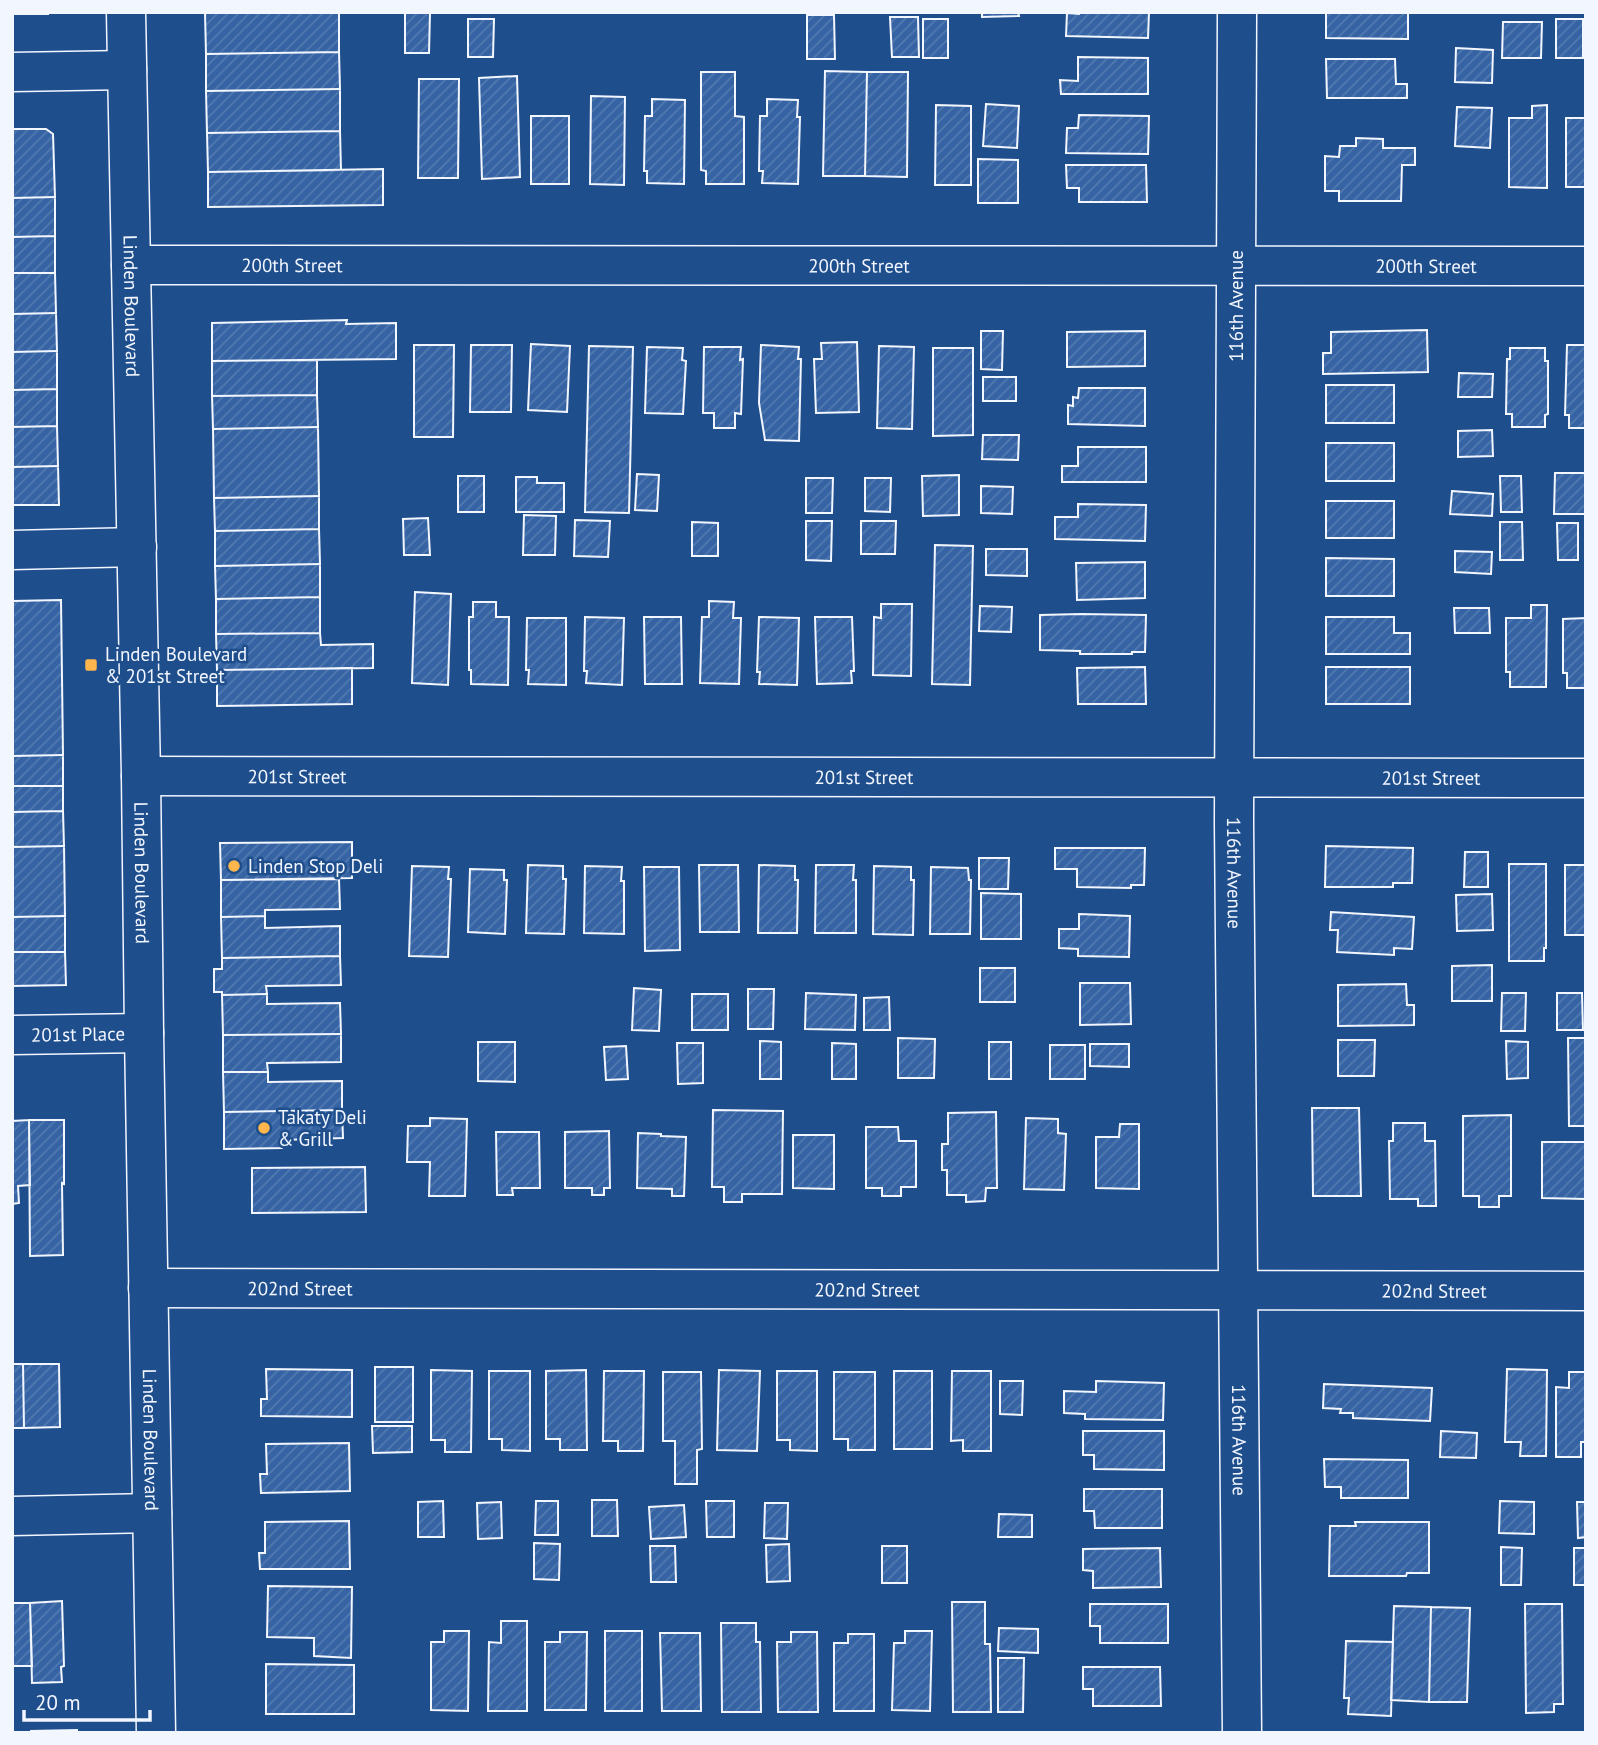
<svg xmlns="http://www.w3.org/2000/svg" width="1598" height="1745" font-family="'PT Sans',sans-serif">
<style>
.building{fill:url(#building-hatch);stroke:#f2f6ff;stroke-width:2}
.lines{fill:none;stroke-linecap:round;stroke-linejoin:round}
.street-casing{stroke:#f2f6ff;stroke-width:41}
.secondary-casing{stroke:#f2f6ff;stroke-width:41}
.street{stroke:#1f4e8c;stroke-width:38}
.secondary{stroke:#1f4e8c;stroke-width:38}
.poi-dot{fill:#ffb74d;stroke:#1f4e8c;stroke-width:2.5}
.labels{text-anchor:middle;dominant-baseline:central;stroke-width:5;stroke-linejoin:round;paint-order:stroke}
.street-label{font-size:19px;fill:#f2f6ff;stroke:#1f4e8c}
.poi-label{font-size:19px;fill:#f2f6ff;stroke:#1f4e8c;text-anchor:start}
</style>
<defs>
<pattern id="building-hatch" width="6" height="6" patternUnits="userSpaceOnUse" patternTransform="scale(1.75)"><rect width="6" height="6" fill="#3563a3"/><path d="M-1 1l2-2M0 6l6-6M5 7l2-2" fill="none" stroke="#537ab1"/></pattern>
</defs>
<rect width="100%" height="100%" fill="#1f4e8c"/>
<path class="building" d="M12,12H48V14H12Z
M205,12H286L205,13Z
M339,12V52L206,54L205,13Z
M405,12L430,13L429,53H405Z
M982,12H1018L1019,16L982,17Z
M1079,12H1149L1148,38L1066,36L1067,13L1079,14Z
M1326,12H1408V39L1326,38Z
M807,15H834L835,59H807Z
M890,17H918L919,57H892Z
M468,19H494L493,57H468Z
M923,19H948V58H923Z
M1556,19H1583V58H1556Z
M1503,22H1542L1541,58H1502Z
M1456,48L1493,50L1492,83L1455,82Z
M339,52L340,89L206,91V54Z
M1078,57L1148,58V94H1061L1060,80L1078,81Z
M1326,59H1395L1396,84H1407V98H1327Z
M825,71L867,72L865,176H823Z
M701,72H735V116L744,117V184H706V171L701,170Z
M867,72H908L907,177L865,176Z
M517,76L520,177L482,179L479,78Z
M419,79H459L458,178H418Z
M340,89V131L207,133L206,91Z
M591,96L625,97L624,185L590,184Z
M652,99L685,100L684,184L647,183V171H644L645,116H652Z
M767,99L798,100L797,117H800L798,184L762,183L763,171H759L760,116H767Z
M986,104L1019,106L1017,148L983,146Z
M936,105L971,106V185H935Z
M1547,105V188L1509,187V118H1532V106Z
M1457,107L1492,108L1490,148L1455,146Z
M1079,115L1149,116L1148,154L1066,153L1067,128H1078Z
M531,116H569V184H531Z
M1566,118H1586V187H1566Z
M12,129H46L53,134L55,197L12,198Z
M340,131L341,170L208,172L207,133Z
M1356,138L1383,139V148H1415V165H1402L1401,201H1339V191H1325V156L1339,157L1340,146H1356Z
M978,159L1018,160V203H978Z
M1066,165H1146L1147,202H1079V188H1067Z
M383,169V205L208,207V172Z
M55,197V236L12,237V198Z
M55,236V273H12V237Z
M12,273H55L56,313L12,314Z
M56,313L57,351L12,352V314Z
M347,320L346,324L396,323V359L212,361V323Z
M1427,330L1428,372L1323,374V353H1331V332Z
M981,331H1003L1002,370L981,369Z
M1145,331V366L1067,367V332Z
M857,342L859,412L816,413L814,359H822L821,343Z
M531,344L570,346L567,412L528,410Z
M414,345H454L453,437H414Z
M471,345H512L511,412H470Z
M761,345L799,347L798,359H801L799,441L765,440L759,403Z
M1567,345H1586V428H1569V415H1565Z
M589,346L633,347L629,513L585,512Z
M879,346L914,347L912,429L877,428Z
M647,347L683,348L682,360L686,361L683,414L645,413Z
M704,347H741L740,360L743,359L741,414L735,413V428H714V413H703Z
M933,348H973V435L933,436Z
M1510,348H1545V361H1548V414L1545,415V427H1512V414H1506L1507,359H1510Z
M57,351V389L12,390V352Z
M317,360V395L212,396V361Z
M1459,373L1493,374L1492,397H1458Z
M983,377H1016V401H983Z
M1326,385H1394V423H1326Z
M1079,388H1145V426L1068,424V405L1073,406V397L1078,398Z
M57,389V426L12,427V390Z
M317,395L318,427L213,429L212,396Z
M57,426L58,466L12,467V427Z
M318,427L319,496L214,498L213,429Z
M1492,430L1493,456L1458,457V431Z
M983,435H1019L1018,460L982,459Z
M1326,443H1394V481H1326Z
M1078,447H1146V482H1062V466H1078Z
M58,466L59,505H12V467Z
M1555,473H1586V514H1554Z
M637,474L659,475L657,511L635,510Z
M959,475V515L923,516L922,476Z
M458,476H484V512H458Z
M1500,476H1521L1522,512H1501Z
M516,477H537V483H564V512H516Z
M806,478H833L832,513H806Z
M865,478H891L890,512L865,511Z
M981,486L1013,487L1012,514L981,513Z
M1452,491L1493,494L1492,516L1450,514Z
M319,496V529L215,531L214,498Z
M1326,501H1394V538H1326Z
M1078,504L1146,505L1145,541L1055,539V517H1078Z
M524,515L556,516L555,555H523Z
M428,518L430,555H404L403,519Z
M575,520L610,521L608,557L574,556Z
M806,521H832L831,561L806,560Z
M861,521H896L895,554H861Z
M692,522L718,523V556H692Z
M1500,522H1522L1523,560H1500Z
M1557,523H1578V560H1558Z
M319,529L320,564L215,566V531Z
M935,545L973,546L970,685L932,684Z
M986,549H1027V576L986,575Z
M1455,551L1492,552L1491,574L1455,572Z
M1326,558L1394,559V596H1326Z
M1145,562V598L1077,600L1076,563Z
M320,564V597L216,599L215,566Z
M415,592L451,594L448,685L412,683Z
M320,597V633L216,634V599Z
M61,600L63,755L12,756V601Z
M709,601L734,602L733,618H741L739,684L700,683L702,617H709Z
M473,602H496V617H509L508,685L471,684V670H469V617H473Z
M881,604H912L911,676L873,675L874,617L881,618Z
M1531,605H1547L1546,687H1510V672H1506V618H1531Z
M980,606L1012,607L1011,632L979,631Z
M1454,608H1489L1490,633H1455Z
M1081,614L1146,615L1145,652H1132V654H1080V651L1040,650V615Z
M585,617L624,618L622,685L586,683L587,671H584Z
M644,617H681L682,684H645Z
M759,617L799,618L797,685L759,684L760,672H757Z
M815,617H852L854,671H851L852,683L817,684Z
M1326,617H1394V633H1410V654H1326Z
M527,618H566V685L528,684L529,670H526Z
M1586,618V688H1567V673H1563V619Z
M320,633L321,645L373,644V668L217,670L216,634Z
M1145,667L1146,704H1078L1077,668Z
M1326,667H1410V704H1326Z
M352,668V704L217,706V670Z
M63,755V786H12V756Z
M12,786H63V811L12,812Z
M63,811L64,846L12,847V812Z
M352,842V878L221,880L220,843Z
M64,846L65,916L12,917V847Z
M1326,846L1413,848L1412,883H1393V887H1325Z
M1055,848H1145L1144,885H1131V888L1077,887V869H1055Z
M1465,852H1488V887H1464Z
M979,858H1009L1008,889H979Z
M1509,864H1546V948H1544V961H1509Z
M528,865L563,866V879H566L564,934L526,933Z
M699,865H738L739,932H700Z
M759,865L795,866V880H798L797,933H758Z
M816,865H854L853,880H856V933H815Z
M1565,865H1586V935H1565Z
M412,866L449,867L448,879H451L448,957L409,956Z
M585,866L622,867L621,881H624V934L584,933Z
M874,866L911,867V880H914L913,935L873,934Z
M644,867H679L680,950L645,951Z
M931,867L968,868L969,880H971L970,934H930Z
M470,869L504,870V880H507L505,934L468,932Z
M339,879L340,909L265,910V916L221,917V880Z
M981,893L1021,894V939H981Z
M1492,894L1493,930L1457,931L1456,895Z
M1331,912L1414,917L1412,949L1394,948V955L1337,952L1338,930H1330Z
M1079,914L1130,916L1129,957L1078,956V949L1059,948V929H1079Z
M65,916V952H12V917Z
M265,916V928L340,926V956L222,958L221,917Z
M12,952H65L66,985L12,986Z
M340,956L341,985L266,986L267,994L222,995V992H214V969H222V958Z
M1492,965V1001H1452V966Z
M980,968H1015V1002H980Z
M1080,983H1130L1131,1024L1080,1025Z
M1406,984L1407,1005H1414V1025L1338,1026V985Z
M634,988L661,990L659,1031L632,1030Z
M748,989H774L773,1029H748Z
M806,993L856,995L855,1030L805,1029Z
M1502,993H1526L1525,1031H1501Z
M1557,993H1582L1583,1030H1557Z
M267,994V1004L340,1003L341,1034L223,1035L222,995Z
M692,994H728V1030H692Z
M889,997L890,1030H864V998Z
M341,1034V1062L267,1063L268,1072H223V1035Z
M898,1038L935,1039L934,1078H898Z
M1568,1038H1586V1126H1569Z
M1338,1040H1375L1374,1076H1338Z
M760,1041L781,1042V1079H760Z
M1506,1041L1528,1042V1078L1507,1079Z
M478,1042H515V1082L478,1081Z
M989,1042H1011V1079H989Z
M677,1043H703V1083L678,1084Z
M832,1043L856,1044V1079H832Z
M1090,1044H1129V1067L1090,1066Z
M1050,1045H1085V1079H1050Z
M626,1046L628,1079L606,1080L604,1047Z
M223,1072H268V1082L342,1081V1110L224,1112Z
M1312,1108H1359L1361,1196H1313Z
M342,1110L343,1138L282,1140V1148L224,1149V1112Z
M713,1110L783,1111L782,1194H742V1202H724V1187H712Z
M996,1112L997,1188H986L985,1201L966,1202V1195H947V1170H942V1144H948V1113Z
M1511,1115V1196H1499V1207H1479V1196H1463V1116Z
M430,1118L467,1119L465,1196H429L430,1162H407L408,1126H430Z
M1026,1118L1058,1119V1133L1066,1134L1064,1190L1024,1189Z
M29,1120H64V1184L62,1183L63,1255L30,1256Z
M29,1120L30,1185L18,1186L19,1203L12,1204V1121Z
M1393,1123H1425V1141H1435L1436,1206H1418V1199H1390L1389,1141H1393Z
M1120,1124H1139V1189L1096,1188V1137H1119Z
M866,1127H898L899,1141H916V1187H901V1196H882V1188H866Z
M609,1131L610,1188H604V1195H592V1188H565V1132Z
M496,1132H539L540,1188H512L513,1195H497Z
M638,1133L661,1134V1136L686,1137L684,1196H672V1189L637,1188Z
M793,1135H834V1189L793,1188Z
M1542,1142H1586V1199L1542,1198Z
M365,1167L366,1212L252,1213V1168Z
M12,1364H23L24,1428H12Z
M23,1364H59L60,1427L24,1428Z
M375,1367H413V1422H375Z
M266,1369L352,1370V1417L261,1416V1399H267Z
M1507,1369L1547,1370L1546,1456H1520L1521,1442H1505Z
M431,1370L472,1371L471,1452H445V1440H431Z
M586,1370L587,1450H560V1439H546V1371Z
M719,1370L760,1371L757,1451L717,1450Z
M489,1371H530V1451L502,1450V1439H489Z
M604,1371H644L643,1451H618V1441H603Z
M777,1371H817V1451L790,1450V1440H777Z
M894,1371H932V1449H894Z
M952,1371H991V1451H963V1440L951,1441Z
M663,1372H701L702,1449L697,1450V1484H675V1441H663Z
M834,1372H875V1450H848V1439H834Z
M1569,1372H1586V1442H1581V1457H1556V1387L1569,1388Z
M1000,1381H1023L1022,1415L1000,1414Z
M1096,1381L1164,1383L1163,1420L1085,1419V1414L1064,1413V1391L1096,1392Z
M1324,1384L1432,1388L1430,1421L1353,1418V1413H1340L1341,1409L1323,1408Z
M372,1426H412V1452L373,1453Z
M1083,1431H1164V1470L1094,1469V1455H1083Z
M1441,1431L1477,1433L1476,1458L1440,1457Z
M349,1443L350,1491L261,1493L260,1474H267L266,1444Z
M1324,1459L1408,1460V1498H1341V1487H1325Z
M1084,1489H1162V1528H1095L1094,1511H1084Z
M592,1500H617L618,1536H592Z
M443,1501L444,1537H418V1502Z
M536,1501H558V1535H535Z
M706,1501H734V1537H707Z
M1500,1501L1534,1502V1534L1499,1533Z
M501,1502L502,1538L478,1539L477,1503Z
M1577,1502H1586V1537L1578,1538Z
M765,1503H788L787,1539L764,1538Z
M684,1505L686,1537L651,1539L649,1507Z
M999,1514L1032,1515V1537H998Z
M349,1521L350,1569H260L259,1553H265V1522Z
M1355,1522H1429V1573H1407L1406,1576H1329L1330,1526H1356Z
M534,1543L560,1544L559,1580L534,1579Z
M789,1544L790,1581L767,1582L766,1545Z
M650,1546H675L676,1582H651Z
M882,1546H907V1583H882Z
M1501,1547L1522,1548L1521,1585H1501Z
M1160,1548L1161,1587L1093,1588V1571L1083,1570V1549Z
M1574,1548H1586V1585H1574Z
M268,1586L352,1587L351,1658L314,1656V1638L267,1637Z
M62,1601L64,1666L61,1667L62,1682L32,1683L30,1603Z
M952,1602H985V1644H990L991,1712H953Z
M12,1603H30L32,1666H12Z
M1090,1604H1168V1643H1100V1626H1090Z
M1525,1604H1562L1563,1704H1554V1712L1526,1713Z
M1394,1606L1431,1607L1429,1702L1391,1700Z
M1431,1607L1470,1608L1467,1702H1429Z
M501,1621H527V1711H488L489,1642L501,1643Z
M721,1623H756V1642H760L761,1712H722Z
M999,1628L1038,1629V1653L998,1651Z
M444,1631H469L468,1711L431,1710V1642H444Z
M605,1631H642V1711H605Z
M905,1631H932L930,1711L892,1710L894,1643H905Z
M560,1632H587L586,1710H545V1642H560Z
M791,1632H817L818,1712H778L777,1642H791Z
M660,1633H700L701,1711H662Z
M848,1634H874V1711H834V1643H848Z
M1346,1641L1393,1642L1391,1716L1348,1714L1349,1698H1344Z
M998,1658H1024L1023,1712H998Z
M266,1664L354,1665V1714H266Z
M1083,1667H1160L1161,1706H1093V1689H1083Z
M77,1730V1733H31V1731Z"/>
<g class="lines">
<g class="street-casing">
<g id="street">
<path id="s1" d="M1237,12L1234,823L1242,1733"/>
<path d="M12,72L127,70"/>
<path id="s2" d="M131,265L1586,266"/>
<path d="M12,550L137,547"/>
<path id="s3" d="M141,776L1586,778"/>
<path id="s4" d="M12,1035L144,1033"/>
<path id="s5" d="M148,1288L1586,1291"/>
<path d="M12,1516L152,1513"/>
</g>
</g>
<g class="secondary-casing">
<g id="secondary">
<path id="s6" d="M126,12L141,776L144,1033L156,1733"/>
</g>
</g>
<use href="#street" class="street"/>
<use href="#secondary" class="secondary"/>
</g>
<g class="poi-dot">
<rect x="84" y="658" width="14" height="14" rx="3.5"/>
<circle cx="234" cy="866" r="7"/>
<circle cx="264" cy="1128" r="7"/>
</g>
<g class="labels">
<g class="street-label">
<text stroke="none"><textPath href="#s2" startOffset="161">200th Street</textPath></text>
<text stroke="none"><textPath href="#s2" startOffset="728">200th Street</textPath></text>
<text stroke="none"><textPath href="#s2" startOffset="1295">200th Street</textPath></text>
<text stroke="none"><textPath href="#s6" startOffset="294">Linden Boulevard</textPath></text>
<text transform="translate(1236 306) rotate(-90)">116th Avenue</text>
<text stroke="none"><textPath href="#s3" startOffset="156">201st Street</textPath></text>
<text stroke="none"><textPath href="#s3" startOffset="723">201st Street</textPath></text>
<text stroke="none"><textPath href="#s3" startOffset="1290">201st Street</textPath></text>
<text stroke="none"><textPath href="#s6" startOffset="861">Linden Boulevard</textPath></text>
<text stroke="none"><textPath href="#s1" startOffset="861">116th Avenue</textPath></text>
<text stroke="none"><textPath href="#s4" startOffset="66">201st Place</textPath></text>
<text stroke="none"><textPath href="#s5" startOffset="152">202nd Street</textPath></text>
<text stroke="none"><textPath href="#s5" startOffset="719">202nd Street</textPath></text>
<text stroke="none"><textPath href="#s5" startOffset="1286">202nd Street</textPath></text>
<text stroke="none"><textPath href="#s6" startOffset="1428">Linden Boulevard</textPath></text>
<text stroke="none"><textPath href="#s1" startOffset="1428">116th Avenue</textPath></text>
</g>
<g class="poi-label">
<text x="105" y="654">Linden Boulevard<tspan x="105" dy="22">&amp; 201st Street</tspan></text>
<text x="248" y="866">Linden Stop Deli</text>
<text x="278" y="1117">Takaty Deli<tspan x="278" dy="22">&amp; Grill</tspan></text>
</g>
</g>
<rect width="1598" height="1745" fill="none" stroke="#f2f6ff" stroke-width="28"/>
<path d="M24 1710v10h126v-10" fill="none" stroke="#f2f6ff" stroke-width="3.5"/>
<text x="35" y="1710" font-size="21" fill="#f2f6ff" stroke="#1f4e8c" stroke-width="5" paint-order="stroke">20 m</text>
</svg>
